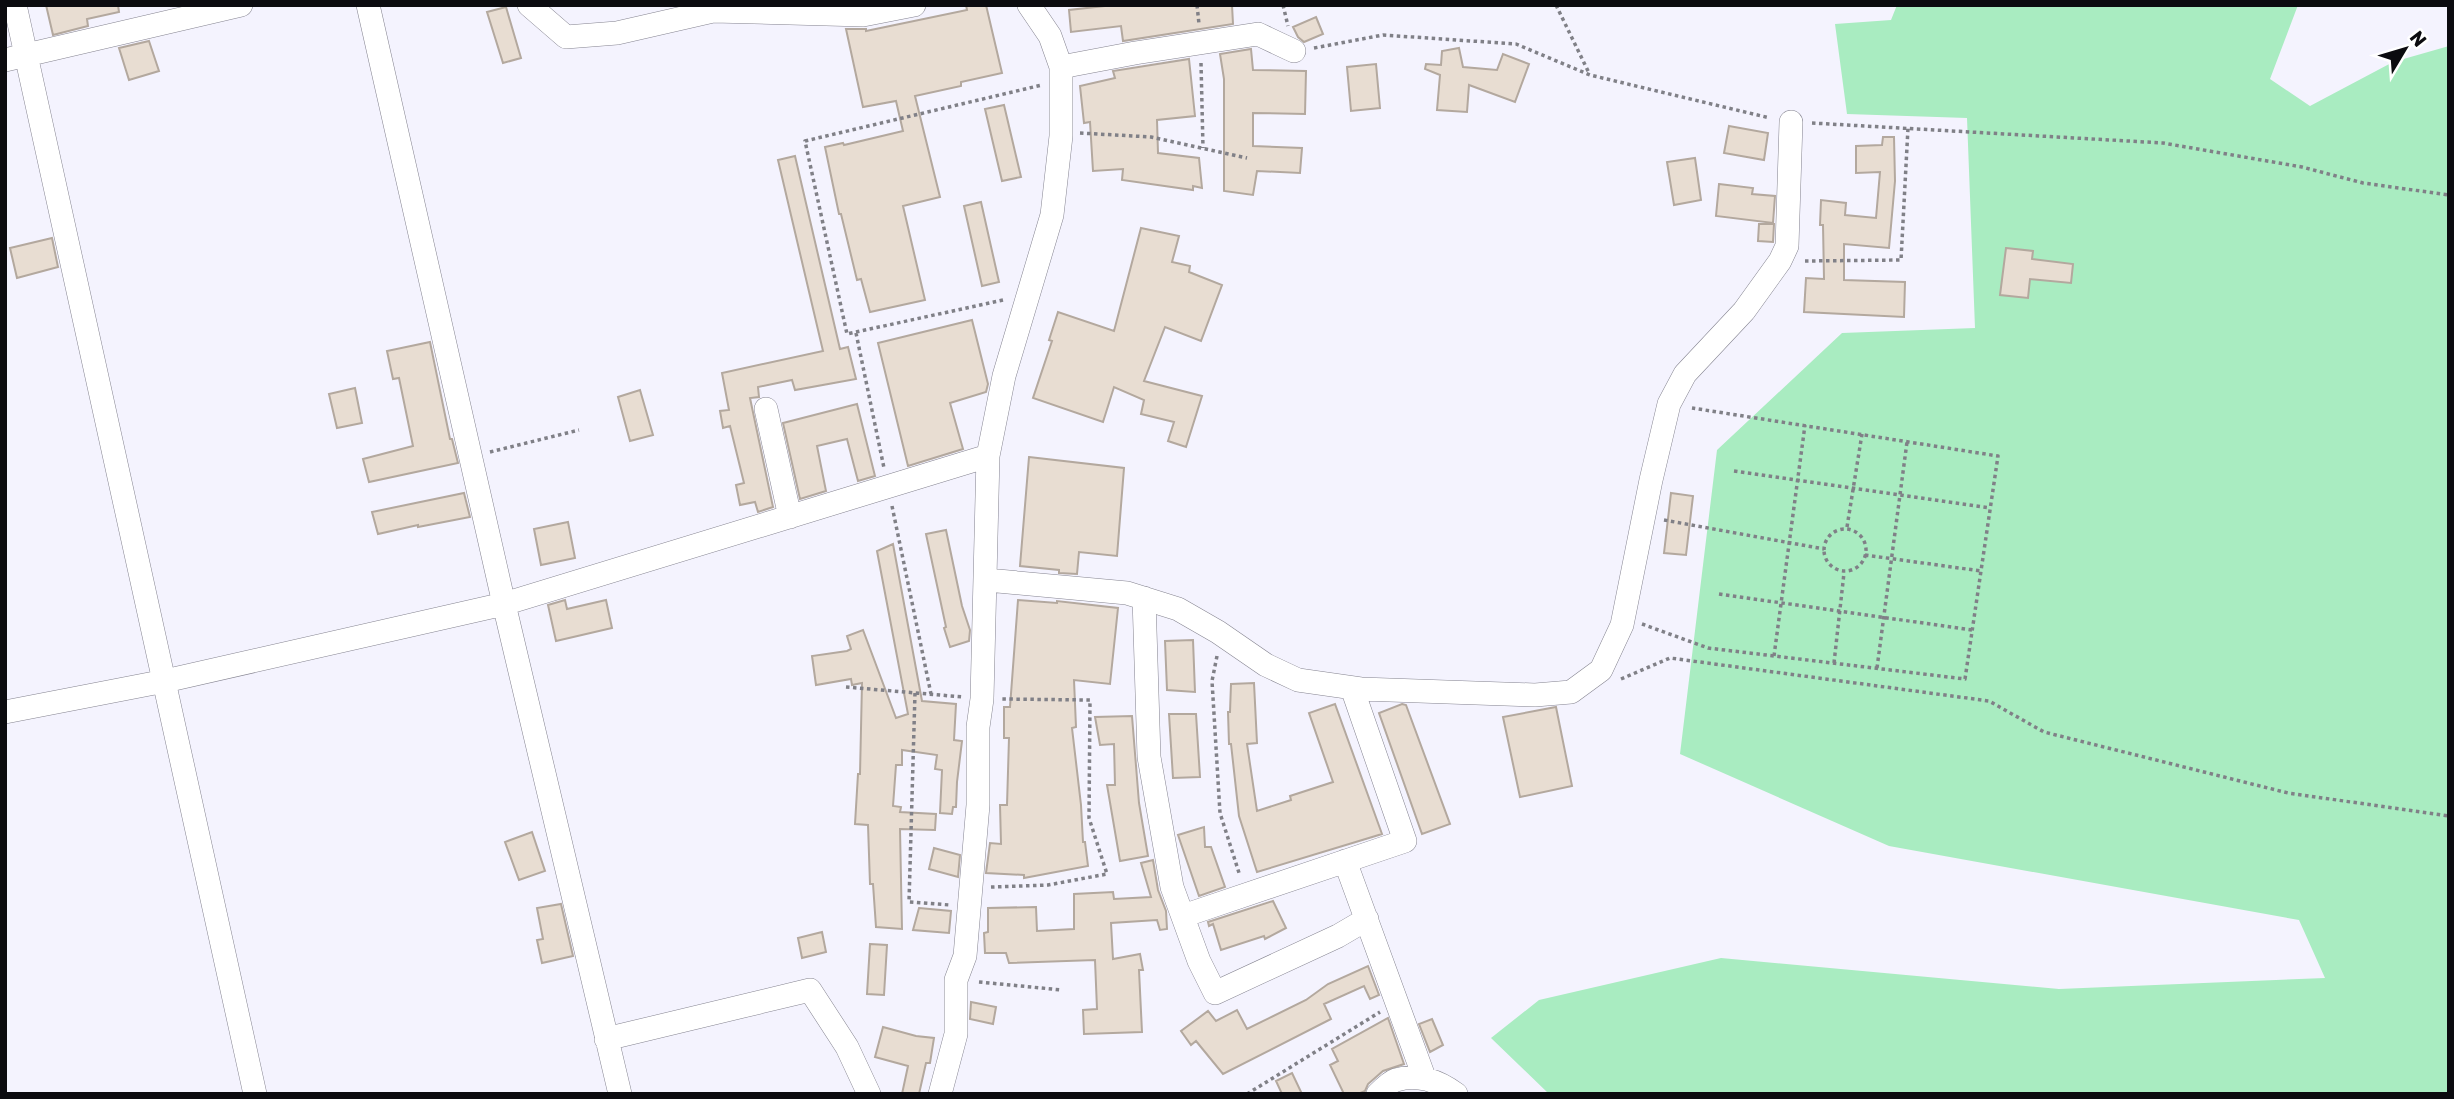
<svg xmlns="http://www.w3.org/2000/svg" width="2454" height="1099" font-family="Rubik,sans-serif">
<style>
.green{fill:#a9ecc1}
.building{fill:#e8ddd2;stroke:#b3a89e;stroke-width:2}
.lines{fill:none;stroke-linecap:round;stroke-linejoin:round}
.minor-casing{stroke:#858490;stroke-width:24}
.path{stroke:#808087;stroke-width:3.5;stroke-dasharray:3.5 3.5;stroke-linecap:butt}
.minor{stroke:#fff;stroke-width:23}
</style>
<rect width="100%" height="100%" fill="#f4f3fe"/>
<path class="green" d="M1897,5H2298L2270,79L2310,106L2393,62L2449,46V1094H1549L1491,1038L1539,1000L1721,958L2059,989L2325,978L2299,920L1889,846L1680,754L1717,450L1842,333L1975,328L1967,118L1847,114L1835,24L1891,20Z"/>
<path class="building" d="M46,5H118L119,12L87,19L88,26L53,35Z
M966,5H986L1002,73L961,82V86L915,96L940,197L903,206L925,300L870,312L861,279L857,280L841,214H839L825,147L843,143L844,145L903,131L896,101L863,107L846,29H866V31L967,10Z
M1114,5H1232L1233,24L1123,41L1121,26L1071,32L1069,10Z
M506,7L521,58L503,63L487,12Z
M1316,17L1323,34L1304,42L1298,37L1293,27Z
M149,41L159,71L129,80L119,48Z
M1459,48L1463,67L1497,70L1503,54L1529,64L1515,102L1469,85L1467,112L1437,110L1440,75L1425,69L1426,64L1441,65L1442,51Z
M1251,49L1253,70L1306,71L1305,114L1253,113V146L1302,148L1300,173L1257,171L1253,195L1224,191V79L1220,54Z
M1189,59L1195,116L1157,120L1158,153L1199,158L1202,188L1193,186V190L1122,180L1123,169L1093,171L1090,122L1084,123L1080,86L1115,78L1113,71Z
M1376,64L1380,108L1351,111L1347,67Z
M1004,105L1021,177L1002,181L985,109Z
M1729,126L1768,133L1764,160L1724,153Z
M1883,137H1894L1895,181L1889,248L1844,244V280L1905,282L1904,317L1804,312L1806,278L1824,279L1823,225H1820L1821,200L1846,203L1845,215L1876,218L1880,172L1856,173V146L1882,145Z
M795,156L840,349L848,347L856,379L795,390L792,380L758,387L759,397L750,398L773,507L758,512L755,502L740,505L736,485L744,483L730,426L723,428L720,411L729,410L722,373L823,351L778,160Z
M1695,158L1701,200L1674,205L1667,162Z
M1719,184L1753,188L1752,194L1775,196L1773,223L1716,216Z
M981,202L999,282L982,286L964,206Z
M1759,224H1774L1773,242L1758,241Z
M1141,228L1179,236L1172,262L1190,266L1189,272L1222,285L1201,341L1165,327L1144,381L1202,396L1186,447L1168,441L1174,422L1141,414L1144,400L1114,387L1103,422L1033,398L1052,341L1049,340L1058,312L1114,331Z
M52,238L58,267L17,278L10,248Z
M2006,248L2033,251L2032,259L2073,264L2071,283L2030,279L2028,298L2000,295Z
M972,320L988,384L986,392L950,403L963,449L908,466L878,343Z
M430,342L450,439H452L458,463L369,482L363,459L413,446L399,378L393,379L387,351Z
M355,388L362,423L337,428L329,394Z
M640,390L653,435L630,441L618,397Z
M857,404L875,476L858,481L847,439L817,446L826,491L800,499L783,423Z
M1029,457L1124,468L1117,556L1079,552L1077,574L1059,573V570L1020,566Z
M464,493L470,517L418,527V525L378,534L372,512Z
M1671,493L1693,496L1686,555L1664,553Z
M568,522L575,558L541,565L534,529Z
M946,530L962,606L970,630L969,641L950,647L944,628L946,627L926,534Z
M893,544L922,701L956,704L954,740L962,741L957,782L956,807H953L952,814L940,813L942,770L935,769L937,755L902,750V765H896L893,806L901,807L900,812L936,814L935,830L900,829L902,929L876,927L873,884H870L868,825L855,824L858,774H860L862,683L852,685L851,679L816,685L812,656L847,651L851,649L847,636L863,630L896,718L908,714L877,551Z
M565,600L567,609L606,600L612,628L556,641L548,605Z
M1018,600L1057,603V601L1118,608L1110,684L1074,680L1076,727L1072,728L1081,805L1083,842H1085L1088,866L1024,878V875L986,873L990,843L1001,844L1000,805H1007L1009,738H1004V707H1010Z
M1193,640L1195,692L1167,690L1165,641Z
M1254,683L1257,743L1247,744L1257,811L1291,800L1290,796L1333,782L1309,713L1335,704L1382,834L1257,872L1239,816L1231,744H1229L1228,712H1230L1231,684Z
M1402,704L1406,705L1450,824L1422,834L1379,713Z
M1556,707L1572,786L1520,797L1503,717Z
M1169,714H1196L1200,777L1173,778Z
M1132,716L1139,803L1148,856L1120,861L1107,785H1115L1114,744L1100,745L1095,717Z
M1204,827L1205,847H1211L1225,887L1199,896L1178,835Z
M532,832L545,871L519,880L505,842Z
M934,848L960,855L958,877L929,869Z
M1153,860L1158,890L1166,911L1167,929L1160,930L1157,920L1111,923L1113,959L1140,954L1143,970H1139L1142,1032L1084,1034L1083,1010L1097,1009L1095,960L1009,963L1006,953H985L984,933L988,932V908L1036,907L1037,931L1074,929V894L1113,892L1114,899L1151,897L1141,863Z
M1273,901L1286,928L1265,939L1264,936L1221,950L1213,924L1209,926L1208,922Z
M561,904L573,956L542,963L537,940L543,939L537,908Z
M919,908L951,911L949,933L913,930Z
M822,932L826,952L802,958L798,938Z
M870,944L887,945L884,995L867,994Z
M1368,966L1379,995L1370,999L1364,986L1324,1004L1331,1019L1223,1074L1196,1041L1191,1045L1181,1031L1208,1011L1216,1021L1237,1010L1247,1029L1306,1000L1328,984Z
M971,1002L996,1007L993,1024L970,1019Z
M1388,1018L1404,1064L1383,1071L1368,1084L1365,1091L1358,1094H1344L1330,1065L1338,1061L1332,1049Z
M1432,1019L1443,1045L1430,1052L1419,1024Z
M883,1027L916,1036L934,1038L930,1063H926L919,1094H902L908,1066L875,1057Z
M1292,1073L1302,1094H1282L1276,1081Z"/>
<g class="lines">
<g class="minor-casing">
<path id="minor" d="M15,5L255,1094
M368,5L504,604L620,1094
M529,5L566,37L617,33L713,11L863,15L914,5
M5,60L241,5
M1061,67L1135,53L1258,34L1294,51
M766,409L790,517
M987,580L1127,593L1178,609L1218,632L1266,665L1298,680L1361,689L1535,695L1571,692L1601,670L1622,625L1651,480L1669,404L1685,374L1744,311L1780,261L1787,246L1791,122
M1144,598L1149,757L1172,887L1199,961L1215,993L1338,936L1367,919
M5,712L165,681L504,604L988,456
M1345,861L1424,1077
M1183,916L1405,841L1352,688
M606,1039L810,990L847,1047L869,1094
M940,1094L956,1034V980L965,956L978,805V727L982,699L988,456L1004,376L1052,215L1061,136V67L1050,36L1029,5
M1378,1094C1383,1089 1390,1082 1396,1080C1417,1073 1439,1081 1456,1094"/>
</g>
<path class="path" d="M1197,5L1199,24
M1283,5L1288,26
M1556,5L1589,73
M1314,48L1383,35L1516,44L1590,75L1770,118
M1201,63L1203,148
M1812,123L2163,143L2302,167L2363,183L2449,195
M1080,133L1151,137L1247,158
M1805,261L1901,260L1908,128
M1003,300L847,334L805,141L1042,85
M856,333L884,468
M490,452L579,430
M1734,471L1990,508
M892,506L931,694
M1664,520L1824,549
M1847,527L1862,434
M1824 550a21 21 0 1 1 42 0a21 21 0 1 1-42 0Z
M1865,555L1981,571
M1719,594L1972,630
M1642,624L1708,648L1965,679L1998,456L1692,408
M1217,656L1212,681L1220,813L1240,876
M1774,656L1805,425
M1834,663L1844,573
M1877,668L1907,442
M1621,679L1670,658L1989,701L2044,732L2288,793L2449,816
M846,687L963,697
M915,693L909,902L950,905
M991,887L1048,885L1107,874L1089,818L1090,700L1002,699
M979,982L1062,990
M1247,1094L1380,1012"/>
<use href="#minor" class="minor"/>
</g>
<rect width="2454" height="1099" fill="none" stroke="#0b0b0f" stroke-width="14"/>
<g transform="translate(2405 49) rotate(52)" stroke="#ffffff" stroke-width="5" paint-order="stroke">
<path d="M0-5L12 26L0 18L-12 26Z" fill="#0b0b0f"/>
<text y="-10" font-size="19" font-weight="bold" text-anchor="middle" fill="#0b0b0f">N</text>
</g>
</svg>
